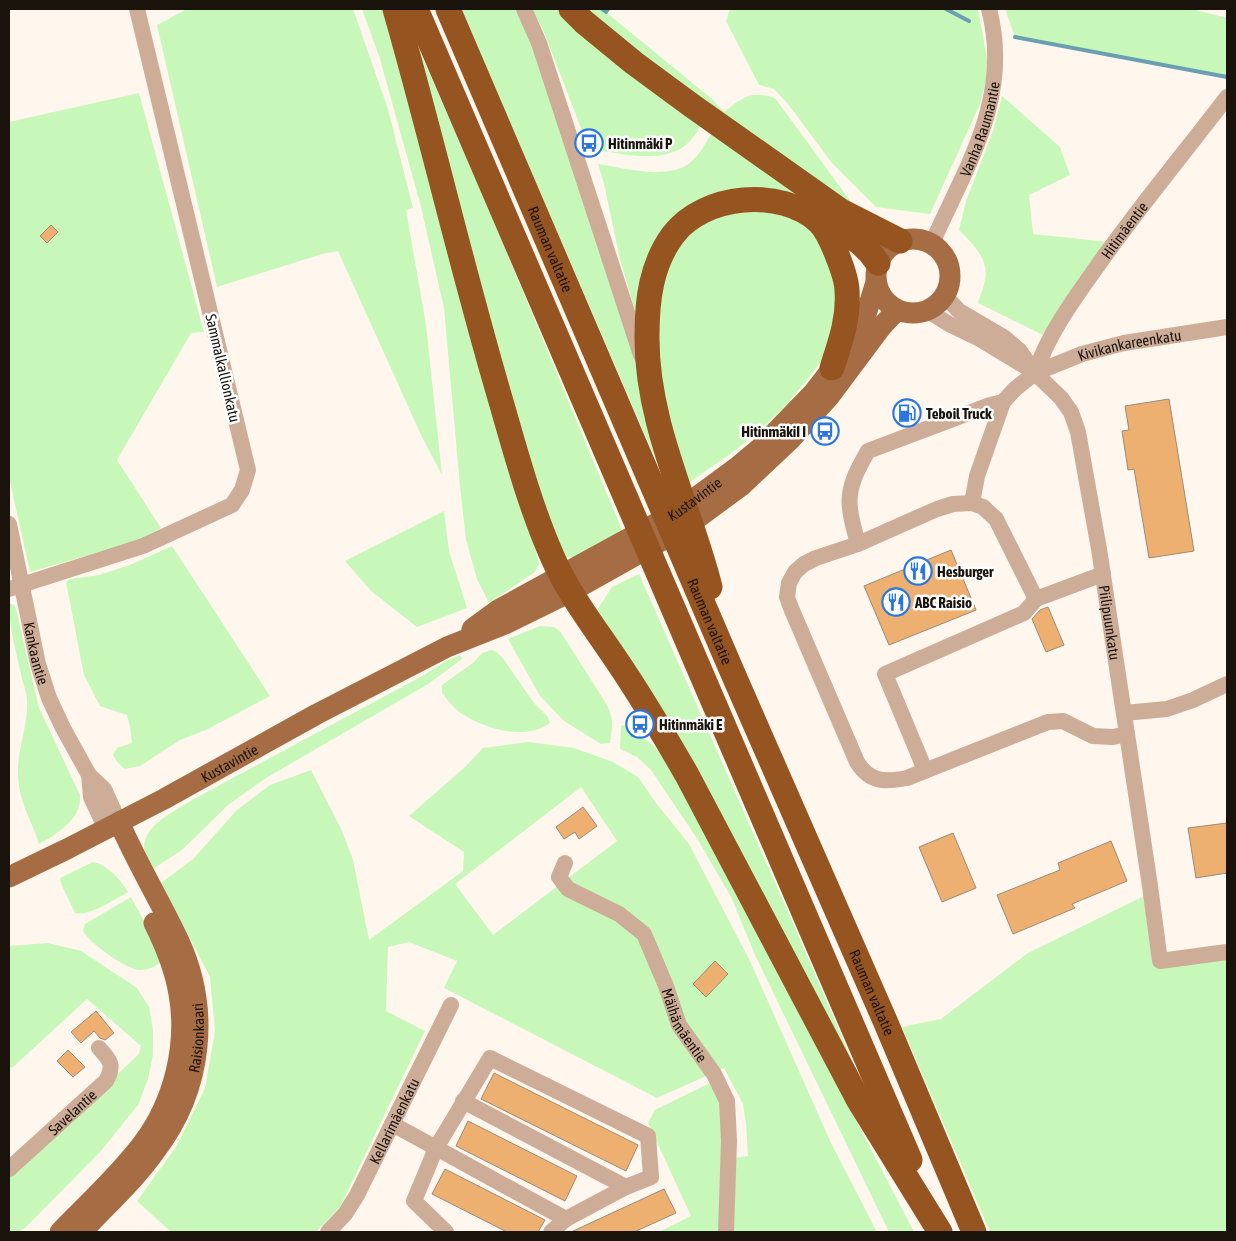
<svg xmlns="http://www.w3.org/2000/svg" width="1236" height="1241" font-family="'Asap Condensed',sans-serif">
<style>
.green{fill:#c7f8ba;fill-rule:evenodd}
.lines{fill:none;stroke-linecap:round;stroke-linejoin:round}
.stream{stroke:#6c9eb3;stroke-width:4}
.building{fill:#eeb071;stroke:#9d8a77}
.minor{stroke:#cdad97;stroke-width:16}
.major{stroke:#a66d44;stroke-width:21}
.highway{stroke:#965520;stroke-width:25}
.labels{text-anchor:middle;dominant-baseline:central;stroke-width:5;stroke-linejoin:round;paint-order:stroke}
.street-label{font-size:15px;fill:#1a130c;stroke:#fff}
.poi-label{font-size:15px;font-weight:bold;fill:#1a130c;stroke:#fff;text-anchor:start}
</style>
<rect width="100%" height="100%" fill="#fff6ee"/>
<path class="green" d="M187,9H353L388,109L413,208L406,210L426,325L442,475L421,435L338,251L322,254L217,287L157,25Z
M362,9H385L539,563L535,572L489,603L477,579L466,540L460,486L444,308L421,207L380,59Z
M461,9H516L533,47L640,373L672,497Z
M532,9H560L703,123C698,130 693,139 687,144C665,164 622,154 596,150L587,132L583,133L543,30Z
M585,9H602L712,99L724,112C743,97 750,90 775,98L854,206L721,115L599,22Z
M730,9H978L989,69L980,104L930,214L876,207L832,163L788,104L774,89L759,85L726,21Z
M1005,9H1192L1227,18V77L1015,37Z
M409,27L485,200L622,530L575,557H566L562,554L531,470Z
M139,93L204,332L191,333L117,460L161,528L137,541L30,572L9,477V122Z
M1002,96L1060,147L1070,175L1029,195L1033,234L1109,242L1045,336L978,303C980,295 984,288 985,280C990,260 972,243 959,230L966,201L993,131Z
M713,131L813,205L694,207L640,328L620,259L604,184L598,164C623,168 664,179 687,165C699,157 706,142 713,131Z
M747,208L783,216L798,222L812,232L819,240L841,291L825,356L811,375L789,402L763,428L733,452L687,484L671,438L656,351L664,267L692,227Z
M444,511L449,551L467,608L417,627L371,591L345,561Z
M172,546L270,696L206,730L180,740L140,766L125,769L118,763L113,755L117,748L132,743L130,727L127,715L100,706L84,675L66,582L70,579L99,575L130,565Z
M639,574L796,930L869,1100L594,615L612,587Z
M9,603L14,605L16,609L39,708L80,795C82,819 57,834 39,844C31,818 19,804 18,774C17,750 28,726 27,702C27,694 24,686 22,679C17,654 9,629 9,603Z
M540,626L554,627L560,631L607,705C614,718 612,729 610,743L601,744L564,721L540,696L508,639Z
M491,650L495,651L502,657L534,703L547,716L550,723C525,742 481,728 458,711C452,706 447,699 442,693V685L474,662L482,653Z
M460,655L462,659L428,684L266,778L228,805L182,850L154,868C124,834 170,814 194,799L424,675L446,661Z
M633,723L643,738L653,745L678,777L914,1232H889L756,957L731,897L698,840L651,770L637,757L620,749L621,726Z
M528,742L574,748L613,762L638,777L656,803L689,844L750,961L831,1143L877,1232H731L732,1158L748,1156L746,1124L743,1104L724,1068L657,1098L444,988L457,961L409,942L388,947L386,1011L425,1031L340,1207L316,1232H171L137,1201L176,1147L205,1088L215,1031L210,977L161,883L193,859L237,810L270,785L311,770L342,831L353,860L369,940L463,871L464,852L409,816L465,767L483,748ZM581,787L617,841L493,935L455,884Z
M93,862C108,865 120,879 128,892C115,899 89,917 75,913L62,886L60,878Z
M1144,896L1154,962L1227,952V1232H990L902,1027L941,1019L1028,953Z
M131,897L156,943L161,962C155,967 148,970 140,970C127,970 89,943 83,931L85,924Z
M48,943L81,951L137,988L149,1007L153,1030V1054L148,1079L138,1105L100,1152L25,1228L18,1232H9V1176L139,1054L141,1046L87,999L12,1068L9,1066V946Z
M710,1083L723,1103L721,1232H659L691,1216L648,1123L655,1110Z"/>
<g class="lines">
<path class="stream" d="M602,9L606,12L608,9
M946,9L969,21
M1015,37L1227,77"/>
</g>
<path class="building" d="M51,225L58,232L47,243L40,236Z
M1169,399L1194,551L1149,558L1134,469L1128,470L1122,431L1129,430L1125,406Z
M951,550L976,610L889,645L864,586Z
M1048,607L1064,645L1046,652L1032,619L1040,610Z
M583,807L597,826L579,839L575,832L564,839L556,827Z
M1227,823V873L1196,878L1188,828Z
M953,833L976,888L942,902L919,847Z
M1111,841L1127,881L1072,904L1075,908L1013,934L997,895L1060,870L1058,863Z
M715,961L728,974L706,997L693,984Z
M96,1011L114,1033L105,1040L100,1038L94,1031L81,1043L71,1032Z
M68,1050L85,1067L73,1077L57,1061Z
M494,1073L638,1145L626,1171L481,1099Z
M468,1121L577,1176L565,1201L456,1146Z
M445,1169L545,1220L538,1232H507L432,1194Z
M664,1189L676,1213L634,1232H571Z"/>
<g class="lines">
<g class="minor">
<path d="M524,9L539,43L641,355"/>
<path id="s1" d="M932,243C967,165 1012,97 989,9"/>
<path id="s2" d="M945,296L959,311L1005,338L1020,351L1035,373L1061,398L1071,412L1078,432L1099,549L1150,886L1160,961L1227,952"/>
<path d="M928,311L949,324L978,338L1031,370"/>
<path id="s3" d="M1035,373C1049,332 1076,296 1101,261C1141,205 1185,152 1227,97"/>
<path d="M972,503L977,476L1003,402"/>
<path id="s4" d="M9,524L38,664L49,698L63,728L89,775L104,789L119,822"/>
<path id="s5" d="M858,544C855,532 851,520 850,508C847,488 858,468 868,451L990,405L1003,402L1015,389L1035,373L1082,354L1124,343L1227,327"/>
<path d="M9,589L143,546L232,505L242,490L248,470L137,9"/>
<path d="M1036,599L996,519L983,507L972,503L953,504L937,509L858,544L816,558L804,564L795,572L789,583L787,597L791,608L857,762C870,783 885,782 907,778L1048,722L1063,721L1093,736L1113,737L1127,734"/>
<path d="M1124,713L1167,709L1193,700L1227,684"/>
<path d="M925,770L885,674L1024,613L1036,599L1103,574"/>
<path d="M89,775L91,797L106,829"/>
<path id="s6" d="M565,863L559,877L568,889L619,914L644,934L666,986L679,1025L714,1074L727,1101L729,1141L726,1232"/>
<path d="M463,1101L626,1187"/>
<path d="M392,1124C450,1155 508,1188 566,1219L626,1187L651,1177L648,1136L490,1058L436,1148L414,1201L446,1232"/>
<path id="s7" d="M9,1169L106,1081C115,1065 110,1060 99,1048"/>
<path id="s8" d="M328,1232L345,1214L357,1195L451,1005"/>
<path d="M551,1232L566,1219"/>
</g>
<g class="major">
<circle cx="913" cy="276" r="37"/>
<path id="s9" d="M472,629L498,610L675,513L736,468L760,448L814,392L855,339L863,324L876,282"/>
<path id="s10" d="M9,877L67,849L164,799L317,714L447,647L505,624L570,592L684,528L741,486L791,439L829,397L882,326L897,310"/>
<path d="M60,1232C88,1203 119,1175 143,1143C174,1102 188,1045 179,994C175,969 165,945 154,923"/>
<path id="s11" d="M82,1232C107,1205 135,1180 156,1150C202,1089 211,1011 179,941C160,901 137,863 119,822"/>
</g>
<g class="highway">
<path d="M395,9C432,138 462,269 500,398C515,450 530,506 552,556C568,593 592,624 615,658C641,696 664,735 687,775L859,1101L940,1232"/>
<path d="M416,9L910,1160"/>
<path id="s12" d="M448,9L731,669L886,1023L974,1232"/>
<path d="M571,9L584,22L634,63L691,105L841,211L900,241"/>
<path d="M820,223C846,232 862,240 878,263"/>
<path d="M710,587C689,504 646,423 647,336C647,300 651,265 673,235C704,194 781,187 819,222C830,233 847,276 847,291C849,319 840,343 832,368"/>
</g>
</g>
<defs>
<g id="bus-ring" transform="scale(1.4375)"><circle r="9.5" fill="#fff" stroke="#2b75e1" stroke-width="1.5"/><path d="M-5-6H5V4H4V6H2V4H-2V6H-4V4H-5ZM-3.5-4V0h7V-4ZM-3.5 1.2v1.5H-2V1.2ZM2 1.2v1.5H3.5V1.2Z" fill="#2b75e1"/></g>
<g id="fuel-ring" transform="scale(1.4375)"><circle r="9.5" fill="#fff" stroke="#2b75e1" stroke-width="1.5"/><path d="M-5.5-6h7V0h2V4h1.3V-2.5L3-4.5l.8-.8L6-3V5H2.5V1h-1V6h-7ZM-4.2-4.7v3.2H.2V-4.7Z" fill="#2b75e1"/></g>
<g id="restaurant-ring" transform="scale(1.4375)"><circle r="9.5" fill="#fff" stroke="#2b75e1" stroke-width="1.5"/><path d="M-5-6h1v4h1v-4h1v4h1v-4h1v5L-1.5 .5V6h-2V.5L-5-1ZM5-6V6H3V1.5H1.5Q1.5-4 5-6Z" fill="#2b75e1"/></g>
</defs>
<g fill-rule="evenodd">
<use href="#bus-ring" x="589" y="143"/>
<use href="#fuel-ring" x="907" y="413"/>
<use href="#bus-ring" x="825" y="431"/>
<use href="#restaurant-ring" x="918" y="571"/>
<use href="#restaurant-ring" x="896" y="602"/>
<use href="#bus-ring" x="640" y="724"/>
</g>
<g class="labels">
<g class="street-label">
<text stroke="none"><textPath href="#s1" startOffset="124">Vanha Raumantie</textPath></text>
<text stroke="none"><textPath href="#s3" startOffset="169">Hitimäentie</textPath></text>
<text stroke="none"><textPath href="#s12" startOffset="261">Rauman valtatie</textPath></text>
<text stroke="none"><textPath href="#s5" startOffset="384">Kivikankareenkatu</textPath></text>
<text transform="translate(223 368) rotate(77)">Sammalkallionkatu</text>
<text stroke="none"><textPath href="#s9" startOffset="258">Kustavintie</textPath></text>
<text stroke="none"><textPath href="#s12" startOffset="666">Rauman valtatie</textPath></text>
<text stroke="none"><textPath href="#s2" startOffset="388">Piilipuunkatu</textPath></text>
<text stroke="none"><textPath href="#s4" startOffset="132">Kankaantie</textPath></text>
<text stroke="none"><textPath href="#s10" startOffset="248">Kustavintie</textPath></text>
<text stroke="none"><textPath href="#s12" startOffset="1071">Rauman valtatie</textPath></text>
<text stroke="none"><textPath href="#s6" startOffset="219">Mäihämäentie</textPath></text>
<text stroke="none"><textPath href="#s11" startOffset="232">Raisionkaari</textPath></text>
<text stroke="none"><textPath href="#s7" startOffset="85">Savelantie</textPath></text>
<text stroke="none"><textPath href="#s8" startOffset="130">Kellarimäenkatu</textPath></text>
</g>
<g class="poi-label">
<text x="608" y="143">Hitinmäki P</text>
<text x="926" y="413">Teboil Truck</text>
<text x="806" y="431" text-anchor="end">HitinmäkiI I</text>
<text x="937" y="571">Hesburger</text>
<text x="915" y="602">ABC Raisio</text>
<text x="659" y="724">Hitinmäki E</text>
</g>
</g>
<rect width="1236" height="1241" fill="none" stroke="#1a130c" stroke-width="20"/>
</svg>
